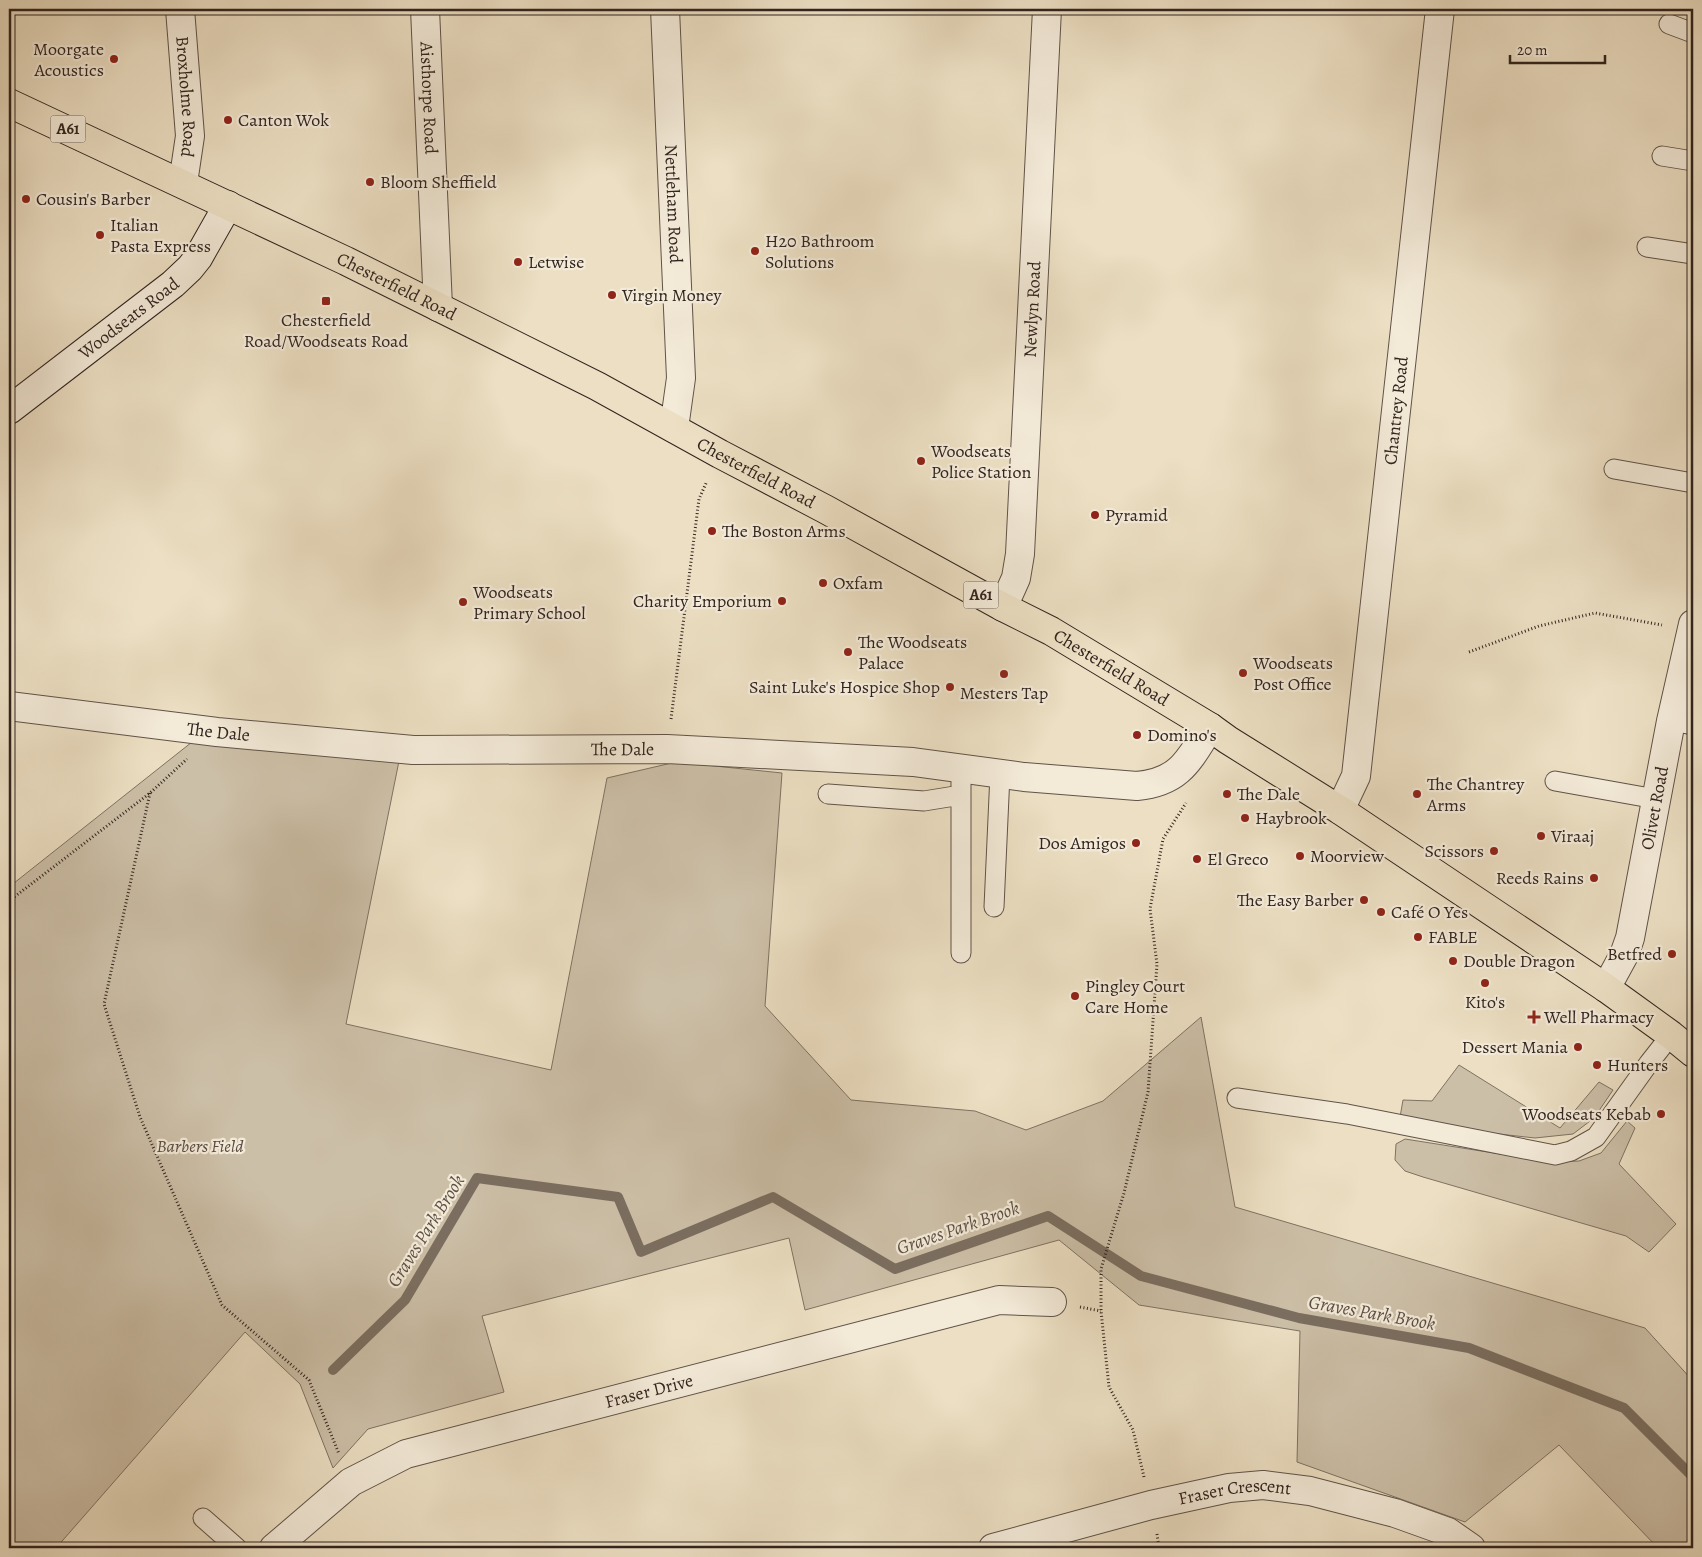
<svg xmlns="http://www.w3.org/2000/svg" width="1702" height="1557" font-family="Alegreya,serif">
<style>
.green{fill:#ccbfa7;stroke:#7e7263}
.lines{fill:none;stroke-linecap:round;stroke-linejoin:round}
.stream{stroke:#7b6e60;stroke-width:10}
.lane-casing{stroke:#605348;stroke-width:21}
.street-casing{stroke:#605348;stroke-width:30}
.secondary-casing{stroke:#31241f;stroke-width:30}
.highway-casing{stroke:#31241f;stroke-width:30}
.path{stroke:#31241f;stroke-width:3;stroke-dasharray:1 2.5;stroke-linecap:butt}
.lane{stroke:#f3ead8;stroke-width:19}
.street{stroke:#f3ead8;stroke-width:28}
.secondary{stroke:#f3ead8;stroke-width:28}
.highway{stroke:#ecdfc3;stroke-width:28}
.poi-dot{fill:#8f2418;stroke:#f3ead8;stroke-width:2}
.labels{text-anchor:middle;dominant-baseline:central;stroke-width:4.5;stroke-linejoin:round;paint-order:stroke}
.shield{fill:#f3ead8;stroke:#6b5f56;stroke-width:1}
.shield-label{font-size:16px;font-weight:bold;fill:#31241f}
.poi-label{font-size:18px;fill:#31241f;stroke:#f3ead8;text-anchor:start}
.street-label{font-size:18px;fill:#31241f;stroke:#f3ead8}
.park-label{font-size:18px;font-style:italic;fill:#584b41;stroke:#f3ead8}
.water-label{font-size:19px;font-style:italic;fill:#5c4f45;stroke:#f3ead8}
</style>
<rect width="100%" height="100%" fill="#ecdfc3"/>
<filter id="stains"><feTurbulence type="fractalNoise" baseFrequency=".004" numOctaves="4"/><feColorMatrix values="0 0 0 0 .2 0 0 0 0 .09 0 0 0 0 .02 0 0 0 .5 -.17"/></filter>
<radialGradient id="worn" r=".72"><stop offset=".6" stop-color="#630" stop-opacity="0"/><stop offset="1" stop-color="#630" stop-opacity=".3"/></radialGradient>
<path class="green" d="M192,742L399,761L346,1024L551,1070L607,778L676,762L782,773L765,1006L851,1100L975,1111L1026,1130L1103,1101L1201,1017L1235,1207L1645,1328L1693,1381V1548H1658L1559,1445L1465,1522L1297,1462L1300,1331L1139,1305L1059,1240L805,1310L789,1238L482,1316L504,1392L368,1429L333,1468L300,1384L245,1332L56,1548H9V887Z
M1459,1065L1560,1128L1599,1082L1613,1090L1594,1118L1573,1134L1535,1138L1399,1123L1403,1100L1432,1101Z
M1627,1121L1635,1128L1619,1164L1676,1224L1649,1252L1626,1236L1423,1177L1405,1171L1395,1160L1396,1144L1405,1139L1551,1162L1579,1161L1601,1153Z"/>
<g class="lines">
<path class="stream" d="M333,1370L405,1300L477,1178L618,1197L641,1252L773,1197L895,1269L1048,1216L1141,1276L1299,1318L1469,1348L1624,1408L1693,1477"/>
<g class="lane-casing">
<path id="lane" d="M1669,24L1693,33
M1662,156L1693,161
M1647,247L1693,254
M1614,469L1693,483
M1671,721L1693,725
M1555,781L1656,799
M828,794L924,801L961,795
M994,907L1000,774
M961,953V769
M1237,1098L1347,1114L1555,1155L1571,1151L1596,1137L1649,1063L1671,1035
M203,1518L237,1548"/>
</g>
<g class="street-casing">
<g id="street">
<path id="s1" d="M180,9L190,136L183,183"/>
<path id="s2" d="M425,9L438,307"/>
<path id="s3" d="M665,9L681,378L674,428"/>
<path id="s4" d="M1003,607L1016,578L1020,554L1047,9"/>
<path id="s5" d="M9,706L217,732L413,750L667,749L913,762L1024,777L1137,786C1180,782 1189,760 1210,727"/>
<path id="s6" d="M1340,810L1356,776L1440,9"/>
<path id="s7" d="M1606,988L1624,955L1630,938L1671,721L1693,624"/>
<path id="s8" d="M274,1548L351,1482L406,1454L999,1300L1052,1302"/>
<path id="s9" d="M993,1548L1151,1505L1229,1488L1263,1485L1310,1491L1395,1513L1448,1532L1471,1548"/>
</g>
</g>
<g class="secondary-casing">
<g id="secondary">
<path id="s10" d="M9,410L173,284L190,268L198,258L228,205"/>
</g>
</g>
<g class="highway-casing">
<g id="highway">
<path id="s11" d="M9,103L346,261L597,386L720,454L825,509L1003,607L1051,631L1210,727L1228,740L1340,810L1606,988L1671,1035L1693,1053"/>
</g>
</g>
<path class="path" d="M1469,652L1539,626L1595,613L1662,625
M671,719L699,499L707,481
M150,793L104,1004L140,1117L222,1305L309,1380L339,1454
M9,901L150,793L187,759
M1080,1307L1101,1311
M1144,1477L1133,1430L1109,1387L1101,1311V1269L1124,1193L1148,1092L1157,964L1150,909L1163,839L1186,803
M1157,1534L1159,1548"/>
<use href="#lane" class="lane"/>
<use href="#street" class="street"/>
<use href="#secondary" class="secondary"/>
<use href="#highway" class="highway"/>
</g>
<g class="poi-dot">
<circle cx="114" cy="59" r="5"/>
<circle cx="228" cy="120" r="5"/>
<circle cx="370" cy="182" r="5"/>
<circle cx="26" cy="199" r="5"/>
<circle cx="100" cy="235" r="5"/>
<circle cx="755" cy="251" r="5"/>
<circle cx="518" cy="262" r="5"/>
<circle cx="612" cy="295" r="5"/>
<rect x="321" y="296" width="10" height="10" rx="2.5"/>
<circle cx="921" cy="461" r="5"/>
<circle cx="1095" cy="515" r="5"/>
<circle cx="712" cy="531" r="5"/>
<circle cx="823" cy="583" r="5"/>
<circle cx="782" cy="601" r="5"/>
<circle cx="463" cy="602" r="5"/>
<circle cx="848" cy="652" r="5"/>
<circle cx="1243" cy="673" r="5"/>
<circle cx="1004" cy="674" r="5"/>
<circle cx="950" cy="687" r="5"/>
<circle cx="1137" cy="735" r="5"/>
<circle cx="1227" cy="794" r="5"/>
<circle cx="1417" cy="794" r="5"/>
<circle cx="1245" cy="818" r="5"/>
<circle cx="1541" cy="836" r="5"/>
<circle cx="1136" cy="843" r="5"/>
<circle cx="1494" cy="851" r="5"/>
<circle cx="1300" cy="856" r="5"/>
<circle cx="1197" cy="859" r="5"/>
<circle cx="1594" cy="878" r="5"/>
<circle cx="1364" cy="900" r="5"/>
<circle cx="1381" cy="912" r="5"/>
<circle cx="1418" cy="937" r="5"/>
<circle cx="1672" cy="954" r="5"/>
<circle cx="1453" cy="961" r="5"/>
<circle cx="1485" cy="983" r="5"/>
<circle cx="1075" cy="996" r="5"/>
<path d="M1531.5 1009.5h5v5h5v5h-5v5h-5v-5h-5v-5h5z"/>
<circle cx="1578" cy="1047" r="5"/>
<circle cx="1597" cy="1065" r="5"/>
<circle cx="1661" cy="1114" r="5"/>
</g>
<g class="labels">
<g class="shield">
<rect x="50.5" y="115.5" width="35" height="27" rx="4"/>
<rect x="963.5" y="581.5" width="35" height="27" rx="4"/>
</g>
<g class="shield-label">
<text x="68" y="129">A61</text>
<text x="981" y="595">A61</text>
</g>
<g class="poi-label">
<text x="104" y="49" text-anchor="end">Moorgate<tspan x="104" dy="21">Acoustics</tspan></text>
<text x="238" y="120">Canton Wok</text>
<text x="380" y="182">Bloom Sheffield</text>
<text x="36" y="199">Cousin's Barber</text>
<text x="110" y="225">Italian<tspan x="110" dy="21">Pasta Express</tspan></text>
<text x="765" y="241">H20 Bathroom<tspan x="765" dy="21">Solutions</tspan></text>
<text x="528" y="262">Letwise</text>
<text x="622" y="295">Virgin Money</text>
<text x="326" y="320" text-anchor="middle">Chesterfield<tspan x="326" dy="21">Road/Woodseats Road</tspan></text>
<text x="931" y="451">Woodseats<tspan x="931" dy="21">Police Station</tspan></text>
<text x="1105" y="515">Pyramid</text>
<text x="722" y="531">The Boston Arms</text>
<text x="833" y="583">Oxfam</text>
<text x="473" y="592">Woodseats<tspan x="473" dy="21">Primary School</tspan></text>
<text x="772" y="601" text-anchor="end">Charity Emporium</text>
<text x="858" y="642">The Woodseats<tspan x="858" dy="21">Palace</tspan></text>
<text x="1253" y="663">Woodseats<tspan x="1253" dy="21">Post Office</tspan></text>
<text x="940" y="687" text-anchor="end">Saint Luke's Hospice Shop</text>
<text x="1004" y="693" text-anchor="middle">Mesters Tap</text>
<text x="1147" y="735">Domino's</text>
<text x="1427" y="784">The Chantrey<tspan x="1427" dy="21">Arms</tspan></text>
<text x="1237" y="794">The Dale</text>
<text x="1255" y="818">Haybrook</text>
<text x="1551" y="836">Viraaj</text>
<text x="1126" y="843" text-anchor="end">Dos Amigos</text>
<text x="1484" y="851" text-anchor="end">Scissors</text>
<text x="1310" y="856">Moorview</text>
<text x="1207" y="859">El Greco</text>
<text x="1584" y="878" text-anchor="end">Reeds Rains</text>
<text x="1354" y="900" text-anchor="end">The Easy Barber</text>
<text x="1391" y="912">Café O Yes</text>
<text x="1428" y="937">FABLE</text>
<text x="1662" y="954" text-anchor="end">Betfred</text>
<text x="1463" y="961">Double Dragon</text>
<text x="1085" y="986">Pingley Court<tspan x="1085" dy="21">Care Home</tspan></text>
<text x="1485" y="1002" text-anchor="middle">Kito's</text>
<text x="1544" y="1017">Well Pharmacy</text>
<text x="1568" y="1047" text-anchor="end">Dessert Mania</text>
<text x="1607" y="1065">Hunters</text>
<text x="1651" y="1114" text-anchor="end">Woodseats Kebab</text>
</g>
<g class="street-label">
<text stroke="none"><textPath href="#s1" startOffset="88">Broxholme Road</textPath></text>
<text stroke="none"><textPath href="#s2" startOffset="89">Aisthorpe Road</textPath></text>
<text stroke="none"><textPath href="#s3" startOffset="195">Nettleham Road</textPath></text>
<text stroke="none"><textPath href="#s11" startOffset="429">Chesterfield Road</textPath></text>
<text stroke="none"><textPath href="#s4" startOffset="301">Newlyn Road</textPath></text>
<text stroke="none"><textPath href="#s10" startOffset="151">Woodseats Road</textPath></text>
<text stroke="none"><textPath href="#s6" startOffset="405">Chantrey Road</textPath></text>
<text stroke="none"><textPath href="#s11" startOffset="834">Chesterfield Road</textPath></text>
<text stroke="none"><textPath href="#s11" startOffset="1239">Chesterfield Road</textPath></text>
<text stroke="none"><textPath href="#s5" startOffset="211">The Dale</textPath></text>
<text stroke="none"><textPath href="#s5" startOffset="616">The Dale</textPath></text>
<text stroke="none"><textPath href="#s7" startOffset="188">Olivet Road</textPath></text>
<text stroke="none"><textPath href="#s8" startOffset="414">Fraser Drive</textPath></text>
<text stroke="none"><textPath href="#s9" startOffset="249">Fraser Crescent</textPath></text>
</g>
<g class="park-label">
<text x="200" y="1146">Barbers Field</text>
</g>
<g class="water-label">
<text transform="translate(958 1228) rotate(-19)">Graves Park Brook</text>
<text transform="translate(426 1231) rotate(-58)">Graves Park Brook</text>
<text transform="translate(1372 1313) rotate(10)">Graves Park Brook</text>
</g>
</g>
<rect width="1702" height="1557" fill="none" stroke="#ecdfc3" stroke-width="30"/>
<rect x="10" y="10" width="1682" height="1537" fill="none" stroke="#31241f" stroke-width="2.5"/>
<rect x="15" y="15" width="1672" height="1527" fill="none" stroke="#31241f"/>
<path d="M1510 55v8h95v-8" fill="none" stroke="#31241f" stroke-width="2.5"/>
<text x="1517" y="55" font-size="15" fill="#31241f" stroke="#f3ead8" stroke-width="4" paint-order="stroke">20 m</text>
<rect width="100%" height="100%" filter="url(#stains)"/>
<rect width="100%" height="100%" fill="url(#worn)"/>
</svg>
